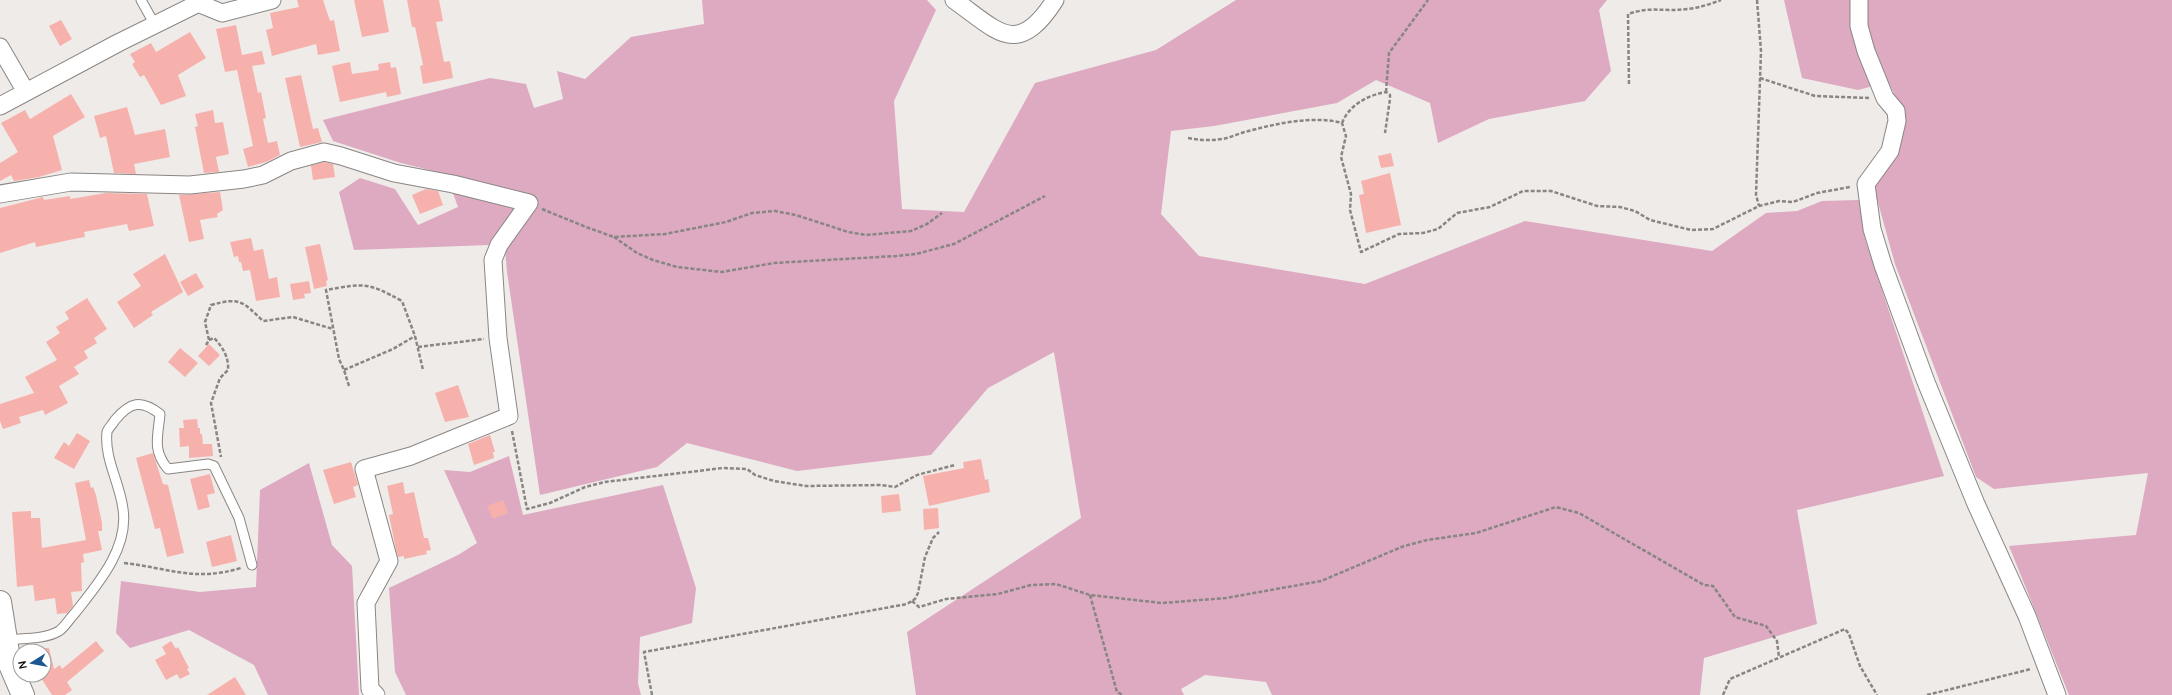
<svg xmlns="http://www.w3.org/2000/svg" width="2172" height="695" font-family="Ubuntu,sans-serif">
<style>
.green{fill:#ddaac1}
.building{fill:#f7b1ad}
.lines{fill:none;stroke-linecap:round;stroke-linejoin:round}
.lane-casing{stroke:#8a8683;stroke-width:11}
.street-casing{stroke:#8a8683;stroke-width:19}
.secondary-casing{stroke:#8a8683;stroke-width:24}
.path{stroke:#888583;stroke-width:2.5;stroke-dasharray:4 2;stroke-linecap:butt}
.lane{stroke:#fff;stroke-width:9}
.street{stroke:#fff;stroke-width:17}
.secondary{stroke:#fff;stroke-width:22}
</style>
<rect width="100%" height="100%" fill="#efebe8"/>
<path class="green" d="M702,0H927L936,10L894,101L902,209L964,212L1035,83L1156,50L1236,0H1607L1599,10L1611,71L1585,101L1489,119L1438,143L1430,103L1376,80L1337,103L1214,126L1171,131L1161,214L1199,256L1365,284L1525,221L1712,251L1766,213L1797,211L1822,201L1859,200L1865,239L1944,476L1797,510L1817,624L1704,658L1700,695H1272L1266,682L1205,675L1181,689L1184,695H916L907,632L1081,518L1054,352L988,388L931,455L797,471L687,443L657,467L540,495L507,272L503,225L489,245L354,250L339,192L360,178L395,189L418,225L458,207L446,174L401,163L333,141L323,120L490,78L526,84L534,108L563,99L557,71L585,79L631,37L704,24Z
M1784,0H2172V695H2069L2009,546L2136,535L2148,473L1994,489L1976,477L1895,264L1874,188L1896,153L1899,103L1888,82L1858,90L1802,78Z
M509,456L523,515L663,485L696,588L692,623L640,637L638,683L641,695H406L395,672L389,588L458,555L477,543L444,470L470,472Z
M309,463L332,545L352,566L359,695H268L254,665L189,630L130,648L116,633L121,581L200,592L256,587L260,490Z"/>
<path class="building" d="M297,0H323L330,21L334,20L340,51L318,55L316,44L272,56L266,30L273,28L270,13L299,7Z
M354,0H383L389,32L362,37Z
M407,0H439L443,21L436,22L444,62L450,61L453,78L423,84L420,66L423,65L415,27H412Z
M61,20L72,39L60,46L49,26Z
M236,25L242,55L262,51L265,64L252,66L258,93L261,92L266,118L263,119L268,143L277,141L280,155L266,162L248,167L243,149L253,146L237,70L225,72L216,29Z
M190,32L206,58L178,75L186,96L161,105L144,75L140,77L132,64L135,62L130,54L151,43L156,52Z
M350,62L352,74L379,70L378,64L390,62L391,68L396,67L401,94L387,97L386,92L340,102L332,66Z
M301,75L313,129L318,128L322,142L300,147L285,78Z
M71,94L85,117L53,136L62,170L39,177L14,181L11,175L0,181V163L18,152L1,123L25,110L30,119Z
M127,107L135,135L165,129L170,157L134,164L136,174L114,173L106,136L100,138L94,116Z
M213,110L215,123L223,122L229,154L216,157L219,172L204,173L195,127L198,126L195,114Z
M1391,153L1394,166L1381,168L1378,156Z
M324,162L333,164L335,177L313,180L311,166H309Z
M1390,173L1401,225L1366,233L1359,195L1364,194L1361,181Z
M426,189L438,191L443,205L420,214L412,195Z
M220,192L223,210L217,214L218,217L200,220L204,239L189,242L179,195Z
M106,193L147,194L154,226L129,231L127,224L84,232L85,237L79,238L36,247L35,242L0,253V208L43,197L44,200L70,196V199Z
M251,238L254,251L263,249L269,279L277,277L280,297L256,301L250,270L243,271L241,262H239L238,256L234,257L230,242Z
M320,244L328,280L326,281L327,286L314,289L305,247Z
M165,254L183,292L151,312L153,315L134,328L117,302L141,286L133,274Z
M196,273L204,287L188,296L180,282Z
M309,281L311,293L304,294L305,298L293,300L290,284Z
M87,298L107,329L94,338L97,343L84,351L88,358L74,367L79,374L59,386L68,403L45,415L43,410L19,417L21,423L3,429L0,421V404L34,393L25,377L57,360L46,342L60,333L56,327L69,319L65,312Z
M209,344L220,355L209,366L198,356Z
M180,348L198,363L185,377L168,362Z
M458,385L469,417L445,422L435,393Z
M197,419L198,428H200V434H202L203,444H212L213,456L189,458V446L180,447L179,428H184L183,420Z
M77,433L90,441L74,469L54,458L64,442L69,446Z
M490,435L495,452H493L494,458L474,465L468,444Z
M153,453L163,484L168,485L184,553L167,557L160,528L155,529L136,458Z
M981,459L985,480L988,479L990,492L929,506L923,476L964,468L963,462Z
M351,462L358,485L353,487L356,497L334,504L323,470Z
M210,474L215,493L207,495L210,507L198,510L190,479Z
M89,480L91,488L93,487L96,495L102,523V531H98L102,550L83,554L84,562L81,563L82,591L71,592L73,606L67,613L57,614L55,598L35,601L33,585L17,587L12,512L31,511V518H40L42,548L86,540L75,483Z
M403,482L405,494L414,492L424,538H428L431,550L426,551L427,554L404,559V556L398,557L396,550L389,515L393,514L387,486Z
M899,494L901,511L882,513L881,496Z
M503,500L508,513L493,519L487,506Z
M938,508L939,528L924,530L923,509Z
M231,535L237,561L212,567L206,542Z
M96,641L104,651L67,682L72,690L65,695H52L41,678L44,676V648H49L54,669L60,665L62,669Z
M171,641L176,649L178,647L189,668L187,669L190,674L180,679L177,674L166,680L155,660L166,654L162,647Z
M235,677L246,695H207Z"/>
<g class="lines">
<g class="lane-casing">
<path id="lane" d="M141,0L155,25
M5,640C21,638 44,640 59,631C65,627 70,618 75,613C98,584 129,548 123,509C120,483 104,459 107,432C108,428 113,424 115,420C130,402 141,399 160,414C158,437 152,450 168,469L208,464L214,466L239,518L252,565"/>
</g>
<g class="street-casing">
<path id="street" d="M954,0C998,31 1017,59 1055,0
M1859,0V26L1866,51L1885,98L1896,111L1897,121L1890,151L1866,184L1872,229L1883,265L1926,382L1976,504L2027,616L2057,695
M200,4L222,13L272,0
M0,47L26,92
M0,106L118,43L205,0
M0,194L71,182L190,185L244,179L263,175L291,161L324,152L341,156L394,173L453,184L529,203L499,245L493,260L498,338L509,416L411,456L364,469L389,561L366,603L370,689L376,695"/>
</g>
<g class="secondary-casing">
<path id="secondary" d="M0,602L10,665L23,695"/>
</g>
<path class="path" d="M1757,0L1761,51L1756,195L1759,206
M1760,78L1815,96L1869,98
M1629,84L1628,14C1651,6 1664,12 1687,9C1699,8 1710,4 1721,0
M1386,92L1389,53L1428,0
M1342,123C1349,105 1368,95 1386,92L1390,95V99L1385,133
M1188,138C1199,140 1210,141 1222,139C1230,138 1237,134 1245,132C1273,124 1314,115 1342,123L1346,136L1341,157L1351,194L1350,210L1361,252L1399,234L1423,233L1438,229L1457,213L1490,207L1523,191H1551L1597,206L1620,207L1635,211L1650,220L1691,230L1713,229L1759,206L1779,201L1793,202L1817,193L1850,187
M542,209L586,227L614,237L665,234L726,222L752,213L775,211L796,215L848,232L866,235L911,231L927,224L942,213
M614,237L637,253L653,260L677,267L722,272L774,263L896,256L916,254L954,244L1045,196
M209,340L214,338C223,347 229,358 228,370L220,378L211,403L221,457
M206,345L209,340L205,322L211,305C240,297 242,301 263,321L293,317L333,329
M418,347L484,339
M344,370L393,349L415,336
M349,386L344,370L339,359L326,290C365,283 367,282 402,301L415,336L423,370
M512,431L527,509L550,503L585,487L605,482L723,468L747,469L755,475L774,481L806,486L881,485L895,487L917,475L955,465
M124,563C169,568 194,582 241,568
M1090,595L1117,692L1123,695
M912,601L919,607L946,599L998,594L1031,585L1056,584L1090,595L1162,603L1226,598L1321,581L1404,546L1427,540L1476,533L1556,507L1579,513L1704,585L1713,586L1735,617L1766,626L1777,641L1779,657
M652,695L644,652L907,604L915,599L918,593L925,557L933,538L939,532
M1723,695L1730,679L1845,629L1849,634L1860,666L1877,695
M1927,695L2031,669"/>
<use href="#lane" class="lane"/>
<use href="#street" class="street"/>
<use href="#secondary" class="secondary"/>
</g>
<g transform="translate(32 663) rotate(259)"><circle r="19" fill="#ffffff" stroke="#a1a09f"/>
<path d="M0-3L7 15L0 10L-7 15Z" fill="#1c588f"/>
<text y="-6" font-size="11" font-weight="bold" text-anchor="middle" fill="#131110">N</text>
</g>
</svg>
